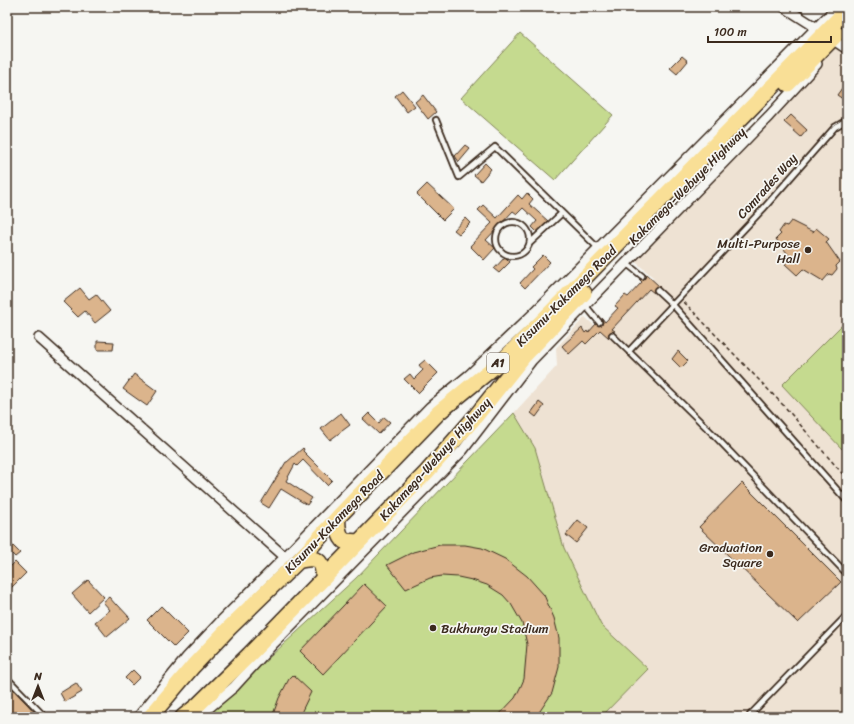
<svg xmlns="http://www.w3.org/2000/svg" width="854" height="724" font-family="Sriracha,sans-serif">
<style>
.built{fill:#eee2d3}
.green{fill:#c5da8f;stroke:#808256}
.building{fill:#dbb48c;stroke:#3b2a1e}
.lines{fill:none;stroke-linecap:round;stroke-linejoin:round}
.service-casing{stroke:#3b2a1e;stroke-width:8}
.minor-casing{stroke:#3b2a1e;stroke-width:12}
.trunk-casing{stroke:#3b2a1e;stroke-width:18}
.path{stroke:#3b2a1e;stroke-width:1.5;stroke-dasharray:4 3;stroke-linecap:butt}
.service{stroke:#f6f6f2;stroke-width:4.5}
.minor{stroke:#f6f6f2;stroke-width:9}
.trunk{stroke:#f9df96;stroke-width:15}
.poi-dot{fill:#3b2a1e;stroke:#f6f6f2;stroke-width:1.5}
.labels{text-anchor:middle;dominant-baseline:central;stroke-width:3.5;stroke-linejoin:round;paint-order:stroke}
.shield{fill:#f6f6f2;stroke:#73675e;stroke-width:1}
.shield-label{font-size:12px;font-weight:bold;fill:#3b2a1e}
.street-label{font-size:13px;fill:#3b2a1e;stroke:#f6f6f2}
.poi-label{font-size:13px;fill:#3b2a1e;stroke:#f6f6f2;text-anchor:end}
</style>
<rect width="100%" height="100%" fill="#f6f6f2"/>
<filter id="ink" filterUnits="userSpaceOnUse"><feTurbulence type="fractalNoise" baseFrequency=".025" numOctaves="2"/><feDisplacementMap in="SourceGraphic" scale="8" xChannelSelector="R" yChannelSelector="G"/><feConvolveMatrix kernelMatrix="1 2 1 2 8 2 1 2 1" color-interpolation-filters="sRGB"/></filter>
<g filter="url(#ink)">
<path class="built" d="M833,41L847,52V717H601L647,669L601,625L564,548L535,448L514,413L557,366L556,348L585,317L602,333L654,278L631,258Z"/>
<path class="green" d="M520,33L613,115L555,180L461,98Z
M847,320V444L842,449L782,385Z
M514,413L535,448L564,548L601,625L648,669L601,717H202L236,688L356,578Z"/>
<path class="building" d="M682,56L688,61L677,74L670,68Z
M847,81V102L837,95Z
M402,90L415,106L407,112L395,96Z
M423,95L436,112L428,119L415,102Z
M791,115L807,130L801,137L784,122Z
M465,145L470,149L459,162L455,156Z
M485,163L491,169L481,181L474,175Z
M427,184L454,209L443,220L417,194Z
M527,193L533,199L529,204L548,221L537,232L532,227L537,221L523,208L517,214L513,211L486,240L495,248L484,260L470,246L492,223L478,210L483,205L497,218L518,195L522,199Z
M465,218L470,223L459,234L454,230Z
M791,221L813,232L816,228L829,239L826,242L840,262L836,266L837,269L832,275L829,274L823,281L803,269L797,275L785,264L791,258L776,239L781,234L779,232L784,225L787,226Z
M543,255L550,262L525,288L520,283L533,269L531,267Z
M505,257L510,262L499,273L494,269Z
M645,273L660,287H655L654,293L649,289L612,329L615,331L609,333V338L600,330L586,344L583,341L569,354L562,346L582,328L585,333L587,331L588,333L596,324L599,326L602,325L603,322L602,318L605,322L618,308L615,306L625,295L628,297L642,282L639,279L643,280L645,278Z
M80,288L89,299L96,294L110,311L95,323L85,311L78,317L63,302Z
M97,341L114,342L113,350H97Z
M678,351L688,361L681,368L672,359Z
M425,360L438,373L418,393L404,379L410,374L414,379L423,370L419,365Z
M134,374L157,391L147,406L123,389Z
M539,402L544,406L536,417L531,413Z
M341,413L350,425L330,440L321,429Z
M369,413L379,423L384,417L390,422L379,434L363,419Z
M303,448L304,449L303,451L332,480L327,485L303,460L297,466L295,464L286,481L312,498L307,505L281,489L269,508L261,503L286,462H287Z
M742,483L841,582L798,623L699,527Z
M578,520L588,528L576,543L566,535Z
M7,540L20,553L15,557L7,549Z
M440,545H465L482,548L505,559L527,576L544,595L554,618L559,638V667L552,693L536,717H497L515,698L521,686L524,679L526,656L527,644L522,623L511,604L503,595L487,585L472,580L458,577L442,576L430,578L406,589L387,565L413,552Z
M15,562L26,573L7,592V570Z
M88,580L104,597L88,612L72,594Z
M364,584L387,606L323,674L300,651Z
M109,597L116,605L117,604L130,618L107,637L95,622L110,610L103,602Z
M161,606L188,633L174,647L147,620Z
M133,670L140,677L132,685L125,678Z
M293,675L311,692L299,717H272L279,698L289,679Z
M7,683L28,705L39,717H7Z
M76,683L82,692L65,702L60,693Z"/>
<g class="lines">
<g class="service-casing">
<path id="service" d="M436,120L459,177L495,147L598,248
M496 239a17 17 0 1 1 34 0a17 17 0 1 1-34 0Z
M530,243L562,213
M626,263L642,276
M657,290L673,305L847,501
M585,305L599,322
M612,335L712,433L847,574
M629,351L763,209L835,127L847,120
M7,678L45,717
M750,717V715L847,615"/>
</g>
<g class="minor-casing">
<path id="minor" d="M784,7L817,28
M838,43L847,49
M39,338L285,557
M138,717L187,657L219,623L285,557L430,407L469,375L533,314L837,7
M198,717L234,687L274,643L463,450L532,360L769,116L817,64"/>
</g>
<g class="trunk-casing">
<path id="trunk" d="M788,84L837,34
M338,517C337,526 338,534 344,541L359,542
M298,561C315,556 324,559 323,578
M150,717L193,666L229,628L298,561L338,517L439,412L506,357L543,320L847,10
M183,717L198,705L249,655L427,472L476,416L523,357L584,293"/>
</g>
<path class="path" d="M684,302L785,407L847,479"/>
<use href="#service" class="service"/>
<use href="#minor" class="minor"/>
<use href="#trunk" class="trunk"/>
</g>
</g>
<g class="poi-dot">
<circle cx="808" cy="250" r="4"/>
<circle cx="770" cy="554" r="4"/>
<circle cx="433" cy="628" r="4"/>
</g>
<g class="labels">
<rect class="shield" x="487" y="353" width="22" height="20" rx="3"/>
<g class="shield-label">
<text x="498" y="363">A1</text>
</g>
<g class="street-label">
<text transform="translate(687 186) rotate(-45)">Kakamega-Webuye Highway</text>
<text transform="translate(767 186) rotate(-48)">Comrades Way</text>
<text transform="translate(566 296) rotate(-45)">Kisumu-Kakamega Road</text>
<text transform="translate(435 459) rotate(-48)">Kakamega-Webuye Highway</text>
<text transform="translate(334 522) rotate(-46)">Kisumu-Kakamega Road</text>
</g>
<g class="poi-label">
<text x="800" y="243">Multi-Purpose<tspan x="800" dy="15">Hall</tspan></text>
<text x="762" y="547">Graduation<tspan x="762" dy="15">Square</tspan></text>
<text x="441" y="628" text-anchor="start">Bukhungu Stadium</text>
</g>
</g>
<rect width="854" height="724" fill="none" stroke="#f6f6f2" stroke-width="24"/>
<rect x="12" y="12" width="830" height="700" fill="none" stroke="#3b2a1e" stroke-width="1.5" filter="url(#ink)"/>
<g transform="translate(38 686)" stroke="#f6f6f2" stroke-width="3" paint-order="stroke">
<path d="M0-3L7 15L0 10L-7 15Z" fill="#3b2a1e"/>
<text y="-6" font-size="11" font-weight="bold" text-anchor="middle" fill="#3b2a1e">N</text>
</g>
<path d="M708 36v6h123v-6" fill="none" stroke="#3b2a1e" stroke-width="2"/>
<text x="714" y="36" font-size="12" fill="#3b2a1e" stroke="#f6f6f2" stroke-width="3" paint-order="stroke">100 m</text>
</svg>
